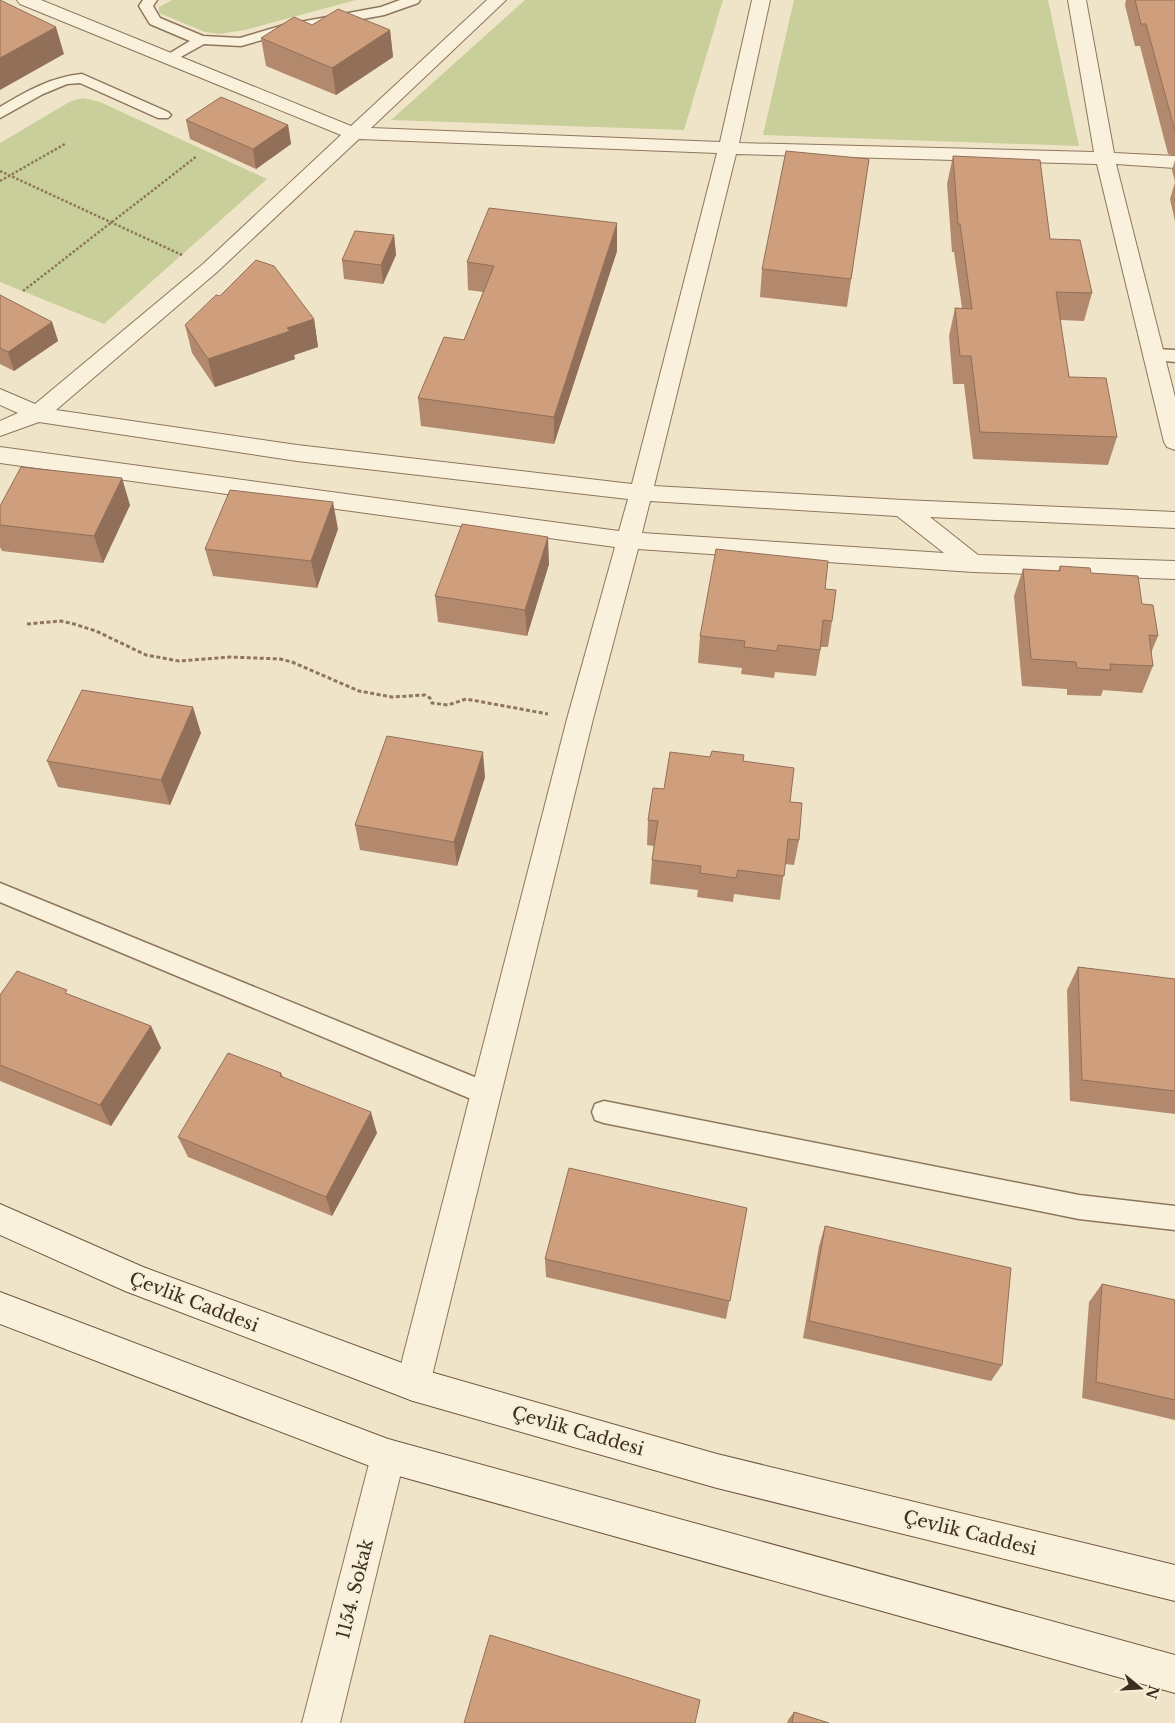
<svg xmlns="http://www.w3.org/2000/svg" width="1175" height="1723" font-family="'Libre Baskerville',serif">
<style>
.green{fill:#c9cf9b}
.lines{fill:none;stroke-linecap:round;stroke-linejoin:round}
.service-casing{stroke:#8d765c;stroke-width:3}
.minor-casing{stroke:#8d765c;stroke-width:2}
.secondary-casing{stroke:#6f573f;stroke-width:2}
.path-far1{stroke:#8d765c;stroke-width:2.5;stroke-dasharray:2.5 2;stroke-linecap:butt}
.path{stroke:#8d765c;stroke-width:3;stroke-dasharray:4 2.5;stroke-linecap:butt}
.service{fill:#faf1dc;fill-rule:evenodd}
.minor{fill:#faf1dc;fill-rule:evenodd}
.secondary{fill:#faf1dc;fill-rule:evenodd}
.wall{fill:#b2896c}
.shaded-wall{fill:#916f58}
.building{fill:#cf9f7d;stroke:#916f58}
.labels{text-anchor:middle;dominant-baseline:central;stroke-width:4;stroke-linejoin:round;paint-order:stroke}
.near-street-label{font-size:18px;fill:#3d2e20;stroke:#f7eed8}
</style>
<rect width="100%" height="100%" fill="#f0e4c8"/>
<path class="green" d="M172,0H356L245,30L219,34L205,32L159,13V7Z
M525,0H723L684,130L391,120Z
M794,0H1048L1079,146L763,135Z
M83,98L100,102L267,179L104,324L0,282V143L71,101Z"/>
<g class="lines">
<g class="service-casing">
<path id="service" d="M143,0H157L153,6L160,18L203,36L240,38L284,25L381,7L400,0H420L418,3L384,15L286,33L241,46L204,44L170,63L165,62L163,59L165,56L190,41L150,24L139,6Z
M82,74L168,112L171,115L168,118H158L80,83L67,84L43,94L0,118V107C27,91 51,77 82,74Z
M1154,349L1175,350V362L1148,359L1145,355L1148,351Z
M0,883L494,1085L497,1093L494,1101L485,1104L476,1101L0,902Z
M604,1101L1079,1195L1175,1206V1230L1079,1219L604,1123L595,1120L592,1112L595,1104Z"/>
</g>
<g class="minor-casing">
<path id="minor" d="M17,0H41L351,126L487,0H506L371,128L720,142L752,0H770L739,143L1094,152L1068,0H1086L1114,153L1175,156V168L1116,164L1175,397V450L1167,447L1164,442L1097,164L736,154L654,486L903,500L1175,512V528L930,517L978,555L1175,561V579L973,572L638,549L593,719L430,1384L425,1396L413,1401L401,1396L396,1384L567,719L615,547L0,463V447L619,531L628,499L297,461L39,422L0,436V421L18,413L0,405V389L35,404L203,264L341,135L20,4ZM359,139L717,153L632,484L297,445L56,410L217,272ZM650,501L897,516L944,553L642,533Z
M388,1439L400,1444L405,1456L340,1723H302L371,1456L376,1444Z"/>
</g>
<g class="secondary-casing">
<path id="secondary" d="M0,1204L143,1267L413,1367L717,1454L1175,1565V1601L717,1488L413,1401L125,1291L0,1235Z
M0,1292L388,1439L1175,1655V1693L388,1473L0,1324Z"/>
</g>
<path class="path-far1" d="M0,171L182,255
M0,181L65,144
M23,291L197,156"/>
<path class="path" d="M27,624L61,621L74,624L96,631L146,655L179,661L230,657L280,659L292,662L359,691L392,697L425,695L430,698L432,703L448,705L466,699L548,714"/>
<use href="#service" class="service"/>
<use href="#minor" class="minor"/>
<use href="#secondary" class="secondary"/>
</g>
<path class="wall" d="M1126,0H1175V156L1168,154L1140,46H1135L1125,5Z
M312,25L390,30L393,57L336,95L266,66L261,38Z
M186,120L288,125L291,144L256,169L190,139Z
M953,156L1050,239L1092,293L1084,321L1060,320L1069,377L1117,437L1108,465L973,459L964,384H953L949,336L955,308H962L954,252H952L947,184Z
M869,159L847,307L760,297L762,269Z
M1175,160V182L1172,170Z
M1175,182V221L1170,199Z
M394,235L396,255L383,284L344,279L342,260Z
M617,251L554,444L421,426L418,398L464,340L483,292L468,290L467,262Z
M0,295L52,322L58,341L14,371L0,364Z
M314,319L318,347L294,355L295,359L215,387L192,353L185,325Z
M130,505L103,563L2,551L0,547V506Z
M338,529L317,588L213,576L205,549Z
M549,564L527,636L438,622L435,596Z
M1060,566L1091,573L1142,604L1158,636L1151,653L1153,666L1142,693L1103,690L1101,696L1067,695V689L1022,686L1014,596L1023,569L1058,571Z
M825,589L832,621L828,647H821L816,676L775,672L774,678L741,674L742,668L698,663L700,636Z
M201,733L170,805L58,787L47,761Z
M743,761L799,840L794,865L785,864L780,900L734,894L733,902L697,897L698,890L650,884L652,860L654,846L647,845L648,820L664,789Z
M485,777L457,866L360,850L355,825Z
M1078,967L1175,979V1114L1070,1101L1067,990Z
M0,995H70L151,1026L161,1048L111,1126L0,1081Z
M281,1073L283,1077L377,1133L332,1216L188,1157L178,1137Z
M747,1208L726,1319L546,1277L545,1259Z
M825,1226L1002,1365L991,1381L803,1338L819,1246Z
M1102,1284L1175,1300V1420L1082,1398L1089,1302Z
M794,1712L829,1723H787L788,1720Z"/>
<path class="shaded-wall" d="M56,27L64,54L0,90V58Z
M390,30L393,57L336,95L332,68Z
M288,125L291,144L256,169L253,149Z
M617,223V251L554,444V417Z
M394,235L396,255L383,284L381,265Z
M314,319L318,347L294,355L295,359L215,387L208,359L287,328Z
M52,322L58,341L14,371L8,352Z
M122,478L130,505L103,563L94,536Z
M333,502L338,529L317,588L311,561Z
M548,537L549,564L527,636L525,610Z
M193,707L201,733L170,805L161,780Z
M483,752L485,777L457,866L454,842Z
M151,1026L161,1048L111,1126L100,1105Z
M371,1112L377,1133L332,1216L326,1197Z"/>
<path class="building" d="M0,0L56,27L0,58Z
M1135,0H1175V131L1146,24H1141Z
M338,9L390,30L332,68L261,38L294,17L312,25Z
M221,97L288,125L253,149L186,120Z
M786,151L869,159L851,279L762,269Z
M953,156L1040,160L1050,239L1080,240L1092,293L1056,292L1069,377L1106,378L1117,437L980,432L971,356H960L955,308L972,309L960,224H958Z
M489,208L617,223L554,417L418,398L444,337L464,340L494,266L467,262Z
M355,231L394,235L381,265L342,260Z
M256,260L274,266L314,319L287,328L290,331L208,359L185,325L216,295L220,296Z
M0,295L52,322L8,352L0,348Z
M21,467L122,478L94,536L0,525V506Z
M230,490L333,502L311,561L205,549Z
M462,524L548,537L525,610L435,596Z
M716,549L828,561L825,589L836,590L832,621L823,620L820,650L778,645L777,651L744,647L745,641L700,636Z
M1060,566L1090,568L1091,573L1138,576L1142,604L1153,605L1158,636L1149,635L1153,666L1110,664L1111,670L1077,668L1076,662L1031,659L1023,569L1060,571Z
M82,690L193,707L161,780L47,761Z
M387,736L483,752L454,842L355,825Z
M712,751L744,755L743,761L794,768L790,802L802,803L799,840L788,839L784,876L738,870L736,878L700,873L701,866L652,860L658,821L648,820L653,788L664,789L670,752L710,757Z
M1078,967L1175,979V1091L1082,1080Z
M17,971L67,990L65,993L151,1026L100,1105L0,1065V995Z
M228,1053L281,1073L280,1076L371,1112L326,1197L178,1137Z
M569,1168L747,1208L730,1301L545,1259Z
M825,1226L1011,1268L1002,1365L809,1321Z
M1102,1284L1175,1300V1400L1096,1382Z
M490,1635L700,1700L695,1723H464Z
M794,1712L829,1723H792Z"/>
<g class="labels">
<g class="near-street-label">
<text transform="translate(194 1302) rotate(21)">Çevlik Caddesi</text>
<text transform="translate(578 1431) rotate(16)">Çevlik Caddesi</text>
<text transform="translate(970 1533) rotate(14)">Çevlik Caddesi</text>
<text transform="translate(355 1589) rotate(-76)">1154. Sokak</text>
</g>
</g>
<g transform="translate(1140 1688) rotate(108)" stroke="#f7eed8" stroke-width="4" paint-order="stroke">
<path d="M0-4L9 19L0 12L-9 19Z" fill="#3d2e20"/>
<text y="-8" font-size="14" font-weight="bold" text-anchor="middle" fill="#3d2e20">N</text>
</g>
</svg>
